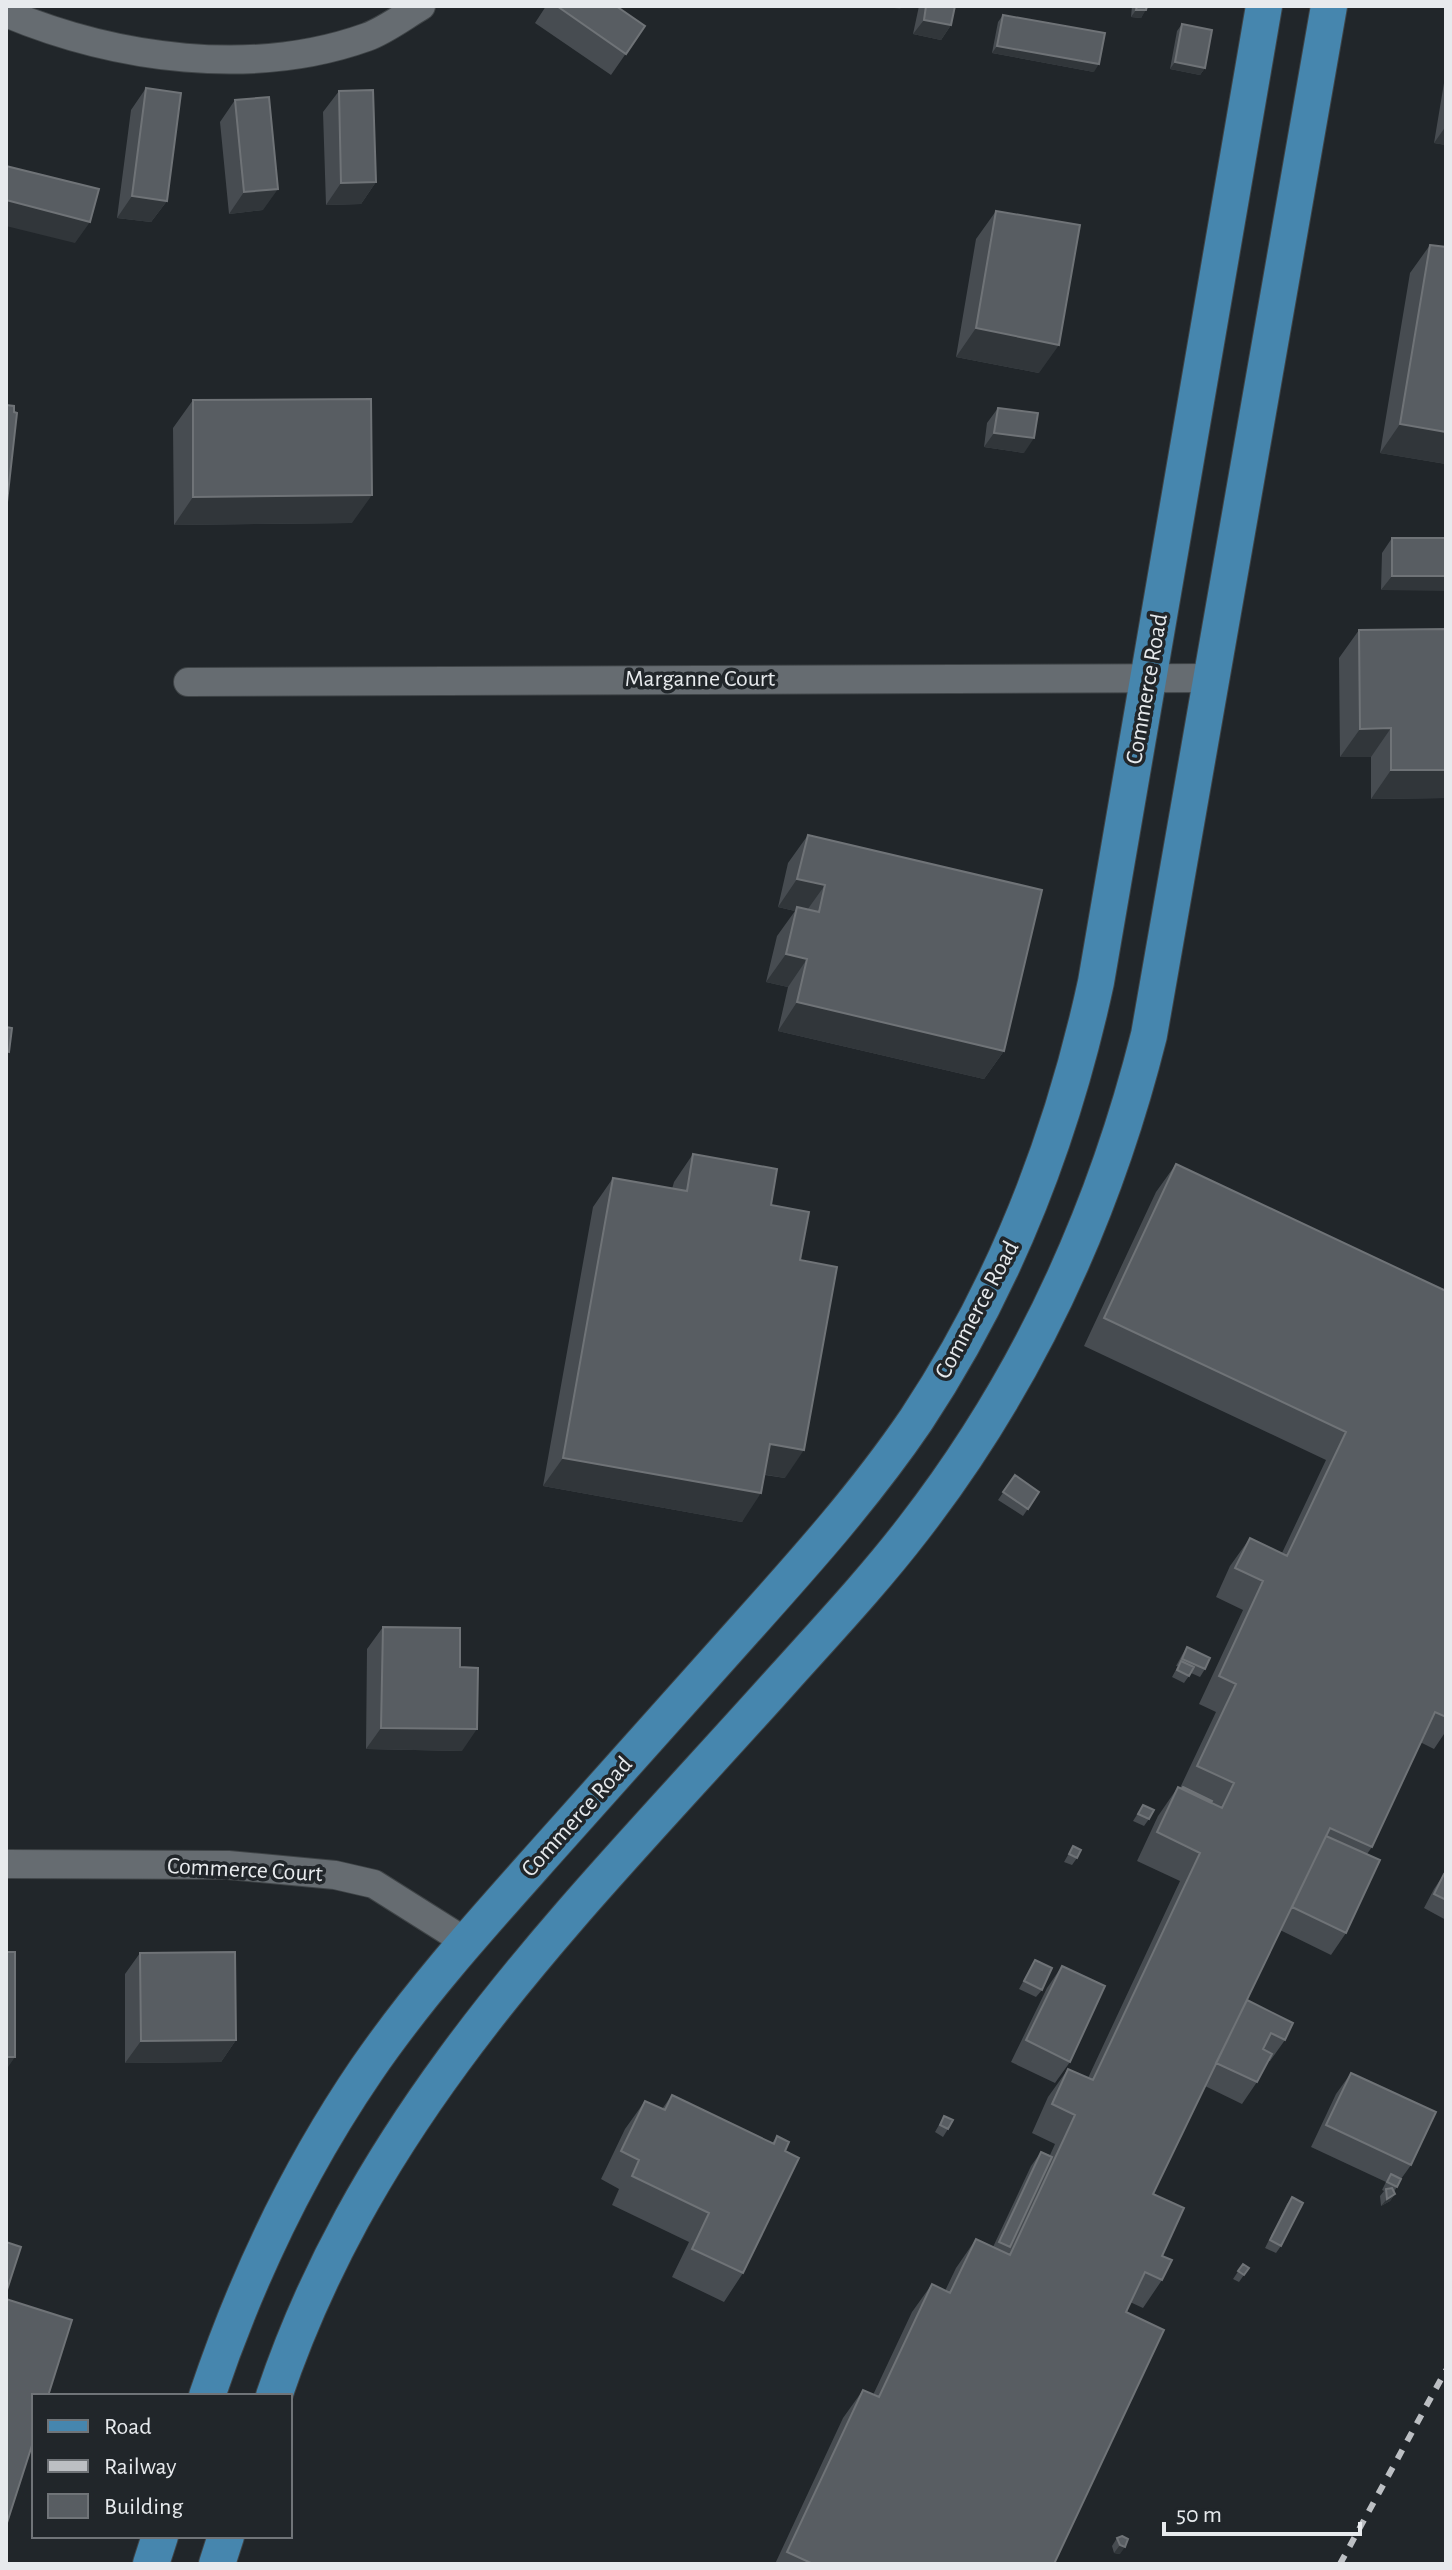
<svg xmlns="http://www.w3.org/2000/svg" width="1452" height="2570" font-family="'Alegreya Sans',sans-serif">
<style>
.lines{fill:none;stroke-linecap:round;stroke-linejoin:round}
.minor-casing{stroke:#3f4447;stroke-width:30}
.major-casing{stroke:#3f4447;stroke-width:38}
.minor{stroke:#666c71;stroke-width:28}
.major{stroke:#4686ae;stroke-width:36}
.rail{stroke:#bcbfc3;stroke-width:6;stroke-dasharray:10 10;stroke-linecap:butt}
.wall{fill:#474c51}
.shaded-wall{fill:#31363a}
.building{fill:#585d62;stroke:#6f7377;stroke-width:2}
.labels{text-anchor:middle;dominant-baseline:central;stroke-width:7;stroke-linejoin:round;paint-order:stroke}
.street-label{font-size:24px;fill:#e7eaed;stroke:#21262a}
</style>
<rect width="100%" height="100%" fill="#21262a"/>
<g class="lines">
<g class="minor-casing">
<path id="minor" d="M6,13C116,59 253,78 367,37C386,30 404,16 421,6
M188,682L1212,678
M6,1864L228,1865L335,1875L374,1884L466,1942"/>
</g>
<g class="major-casing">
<path id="major" d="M207,2396C246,2280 298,2170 367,2069C422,1989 487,1918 551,1846C615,1774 679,1702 744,1630C804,1563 865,1495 916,1420C1005,1286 1062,1139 1096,982L1264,6
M274,2396C373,2102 583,1903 784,1678C828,1629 873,1581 913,1529C1027,1382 1104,1214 1149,1035L1329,6
M151,2564L160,2536
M217,2564L226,2536"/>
</g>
<use href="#minor" class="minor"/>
<use href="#major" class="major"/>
<path class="rail" d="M1340,2564L1446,2370"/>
</g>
<path class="wall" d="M546,6H616L645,26L611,75L535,23Z
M919,6H955L951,25L941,40L913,34Z
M1132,6H1147L1141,18L1131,17Z
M1003,15L1094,72L992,53L998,22Z
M1182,24L1205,68L1200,75L1170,69L1177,31Z
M1446,71V145L1434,143Z
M146,88L167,201L151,222L117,218L131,110Z
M339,91L376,182L361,204L326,205L323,112Z
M235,100L263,210L229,214L220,122Z
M996,211L1039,373L956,357L976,239Z
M1430,245L1446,464L1380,453L1410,273Z
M193,400L352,523L174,525L173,428Z
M998,408L1024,453L984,447L987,423Z
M1392,538H1446L1381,590L1382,553Z
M1359,630L1446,798L1371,799V757H1340L1339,658Z
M808,835L1004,1051L984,1079L778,1031L788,987L766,982L777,936L795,911L778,907L788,863Z
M693,1154L771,1205L800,1260L785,1478L765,1475L742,1522L543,1486L593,1207L613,1178L672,1189L674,1182Z
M1176,1164L1446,1291V1731L1434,1749L1420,1742L1372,1847L1367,1854L1346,1933L1331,1955L1280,1930L1247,2000L1285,2040L1270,2061H1268L1257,2082L1242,2104L1205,2086L1153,2194L1162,2256V2280L1143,2308L1130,2302L1126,2312L1054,2564H775L843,2418L863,2390L873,2395L912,2312L932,2284L945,2291L956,2268L976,2239L993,2247L1031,2166L1041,2152L1050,2155L1055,2144L1032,2133L1048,2097L1068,2069L1088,2078L1180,1881L1137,1861L1158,1816L1178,1787L1180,1788L1216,1712L1199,1704L1243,1610L1216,1597L1230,1566L1250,1538L1282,1553L1326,1460L1084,1346L1156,1192Z
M1015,1475L1039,1492L1023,1516L998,1500Z
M383,1627L460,1667L462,1751L366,1749L367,1649Z
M1187,1647L1205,1669L1200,1677L1191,1673L1184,1683L1172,1677L1178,1666H1176L1182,1655Z
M1143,1805L1149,1819L1144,1826L1133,1821Z
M1073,1846L1077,1858L1072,1865L1064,1862Z
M1444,1874L1446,1875V1920L1424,1908L1434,1889Z
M140,1953L236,2040L221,2062L125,2063V1974Z
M1035,1960L1042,1990L1036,1997L1019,1989Z
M1062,1966L1070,2062L1055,2083L1011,2062L1047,1988Z
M1351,2073L1411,2165L1401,2179L1394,2192L1395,2194L1390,2201L1381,2206L1380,2196L1384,2191L1382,2190L1386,2182L1311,2147L1336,2094Z
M672,2095L772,2143L777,2136L785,2151L743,2273L724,2302L672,2277L689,2242L612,2205L619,2189L601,2179L625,2129L645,2101L662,2109Z
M944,2116L948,2129L943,2137L935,2132Z
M1292,2197L1281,2246L1276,2253L1265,2248L1287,2204Z
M1243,2264L1249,2268L1239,2282L1233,2279Z
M1122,2536L1120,2554L1114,2553L1112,2546L1117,2538Z"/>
<path class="shaded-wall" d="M882,6H902L900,9Z
M1136,10H1146L1141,18L1131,17Z
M924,20L951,25L941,40L913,34Z
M997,46L1099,64L1094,72L992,53Z
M1175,62L1205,68L1200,75L1170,69Z
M1446,126V145L1434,143Z
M376,182L361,204L326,205L341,183Z
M278,189L263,210L229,214L244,192Z
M132,196L167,201L151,222L117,218Z
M6,200L90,222L75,243L6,226Z
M976,328L1059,345L1039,373L956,357Z
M1400,424L1446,432V464L1380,453Z
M994,433L1034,438L1024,453L984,447Z
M372,495L352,523L174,525L193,497Z
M1392,576H1446V591L1381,590Z
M1391,728L1371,757H1340L1360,729Z
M1391,770H1446V798L1371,799Z
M797,879L825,885L805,913L797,907L795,911L778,907Z
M786,954L807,959L788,987L766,982Z
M797,1002L1004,1051L984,1079L778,1031Z
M770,1444L804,1450L785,1478L750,1472Z
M563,1458L761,1493L742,1522L543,1486Z
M381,1728L477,1729L462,1751L366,1749Z
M236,2040L221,2062L125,2063L141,2041Z
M6,2057H15L6,2070Z
M1395,2194L1390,2201L1381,2206L1387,2199Z
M1120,2545L1125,2547L1120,2554L1114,2553Z"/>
<path class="building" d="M557,6H616L645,26L626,54Z
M926,6H955L951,25L924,20Z
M1137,6H1147L1146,10H1136Z
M1003,15L1105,33L1099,64L997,46Z
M1182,24L1212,30L1205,68L1175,62Z
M146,88L181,93L167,201L132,196Z
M373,90L376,182L341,183L339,91Z
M269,97L278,189L244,192L235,100Z
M6,166L99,189L90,222L6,200Z
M996,211L1080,225L1059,345L976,328Z
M1430,245L1446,247V432L1400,424Z
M371,399L372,495L193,497V400Z
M6,405L14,406V412L17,413L6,511Z
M998,408L1038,413L1034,438L994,433Z
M1392,538H1446V576H1392Z
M1446,629V770H1391V728L1360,729L1359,630Z
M808,835L1042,890L1004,1051L797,1002L807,959L786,954L797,907L819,912L825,885L797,879Z
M6,1027L12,1028L9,1052L6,1051Z
M693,1154L777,1169L771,1205L809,1212L800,1260L837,1267L804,1450L770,1444L761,1493L563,1458L613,1178L687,1191Z
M1176,1164L1446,1291V1717L1435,1712L1372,1847L1330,1828L1153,2194L1184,2208L1162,2256L1172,2260L1162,2280L1145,2272L1126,2312L1164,2330L1054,2564H813L787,2552L863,2390L879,2397L932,2284L950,2293L976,2239L1010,2255L1075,2115L1052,2104L1068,2069L1093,2080L1200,1853L1157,1832L1178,1787L1222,1808L1234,1783L1197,1766L1236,1684L1219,1676L1263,1581L1235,1568L1250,1538L1287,1556L1346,1432L1104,1318Z
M1015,1475L1039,1492L1028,1509L1003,1492Z
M383,1627L460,1628V1667L478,1668L477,1729L381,1728Z
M1187,1647L1210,1658L1205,1669L1182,1659Z
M1181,1661L1194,1667L1189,1676L1177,1670Z
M1183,1787L1212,1801L1211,1803L1182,1789Z
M1143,1805L1154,1810L1149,1819L1138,1814Z
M1326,1836L1380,1860L1346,1933L1292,1907Z
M1073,1846L1081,1850L1077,1858L1069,1854Z
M1444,1874L1446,1875V1900L1434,1894Z
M6,1952H15V2057H6Z
M235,1952L236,2040L141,2041L140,1953Z
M1035,1960L1052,1968L1042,1990L1024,1981Z
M1062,1966L1105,1986L1070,2062L1026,2040Z
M1247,2000L1293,2023L1285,2040L1271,2033L1263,2049L1272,2054L1257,2082L1216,2063Z
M1351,2073L1436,2112L1411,2165L1326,2125Z
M672,2095L774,2144L777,2136L789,2142L785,2151L799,2158L743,2273L692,2249L709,2213L632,2176L639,2160L621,2151L645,2101L665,2110Z
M944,2116L953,2120L948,2129L940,2125Z
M1041,2152L1052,2157L1010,2247L999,2242Z
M1391,2174L1401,2179L1397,2187L1387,2182Z
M1392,2188L1395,2194L1387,2199L1386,2189Z
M1292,2197L1303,2203L1281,2246L1270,2240Z
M6,2242L21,2247L6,2293Z
M1243,2264L1249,2268L1244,2275L1238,2271Z
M6,2299L72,2320L48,2396H34V2439L6,2526Z
M1122,2536L1128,2539L1125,2547L1120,2545L1117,2538Z"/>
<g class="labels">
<g class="street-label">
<text x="700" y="679">Marganne Court</text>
<text transform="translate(1147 689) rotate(-80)">Commerce Road</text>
<text transform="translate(977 1310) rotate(-62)">Commerce Road</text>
<text transform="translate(577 1817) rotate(-48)">Commerce Road</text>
<text transform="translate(245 1870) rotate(3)">Commerce Court</text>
</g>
</g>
<rect width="1452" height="2570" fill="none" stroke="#e7eaed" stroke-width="16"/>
<rect x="32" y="2394" width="260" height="144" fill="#21262a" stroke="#707478" stroke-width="2"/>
<rect x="48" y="2420" width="40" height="12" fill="#4686ae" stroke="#707478" stroke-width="2"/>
<text x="104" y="2434" font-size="24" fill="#e7eaed">Road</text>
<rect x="48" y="2460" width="40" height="12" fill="#bcbfc3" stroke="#707478" stroke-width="2"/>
<text x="104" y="2474" font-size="24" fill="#e7eaed">Railway</text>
<rect x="48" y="2494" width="40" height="24" fill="#585d62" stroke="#707478" stroke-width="2"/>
<text x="104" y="2514" font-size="24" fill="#e7eaed">Building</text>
<path d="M1164 2522v12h196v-12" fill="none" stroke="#e7eaed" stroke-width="4"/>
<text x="1176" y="2522" font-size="24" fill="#e7eaed" stroke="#21262a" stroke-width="6" paint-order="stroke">50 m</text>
</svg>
